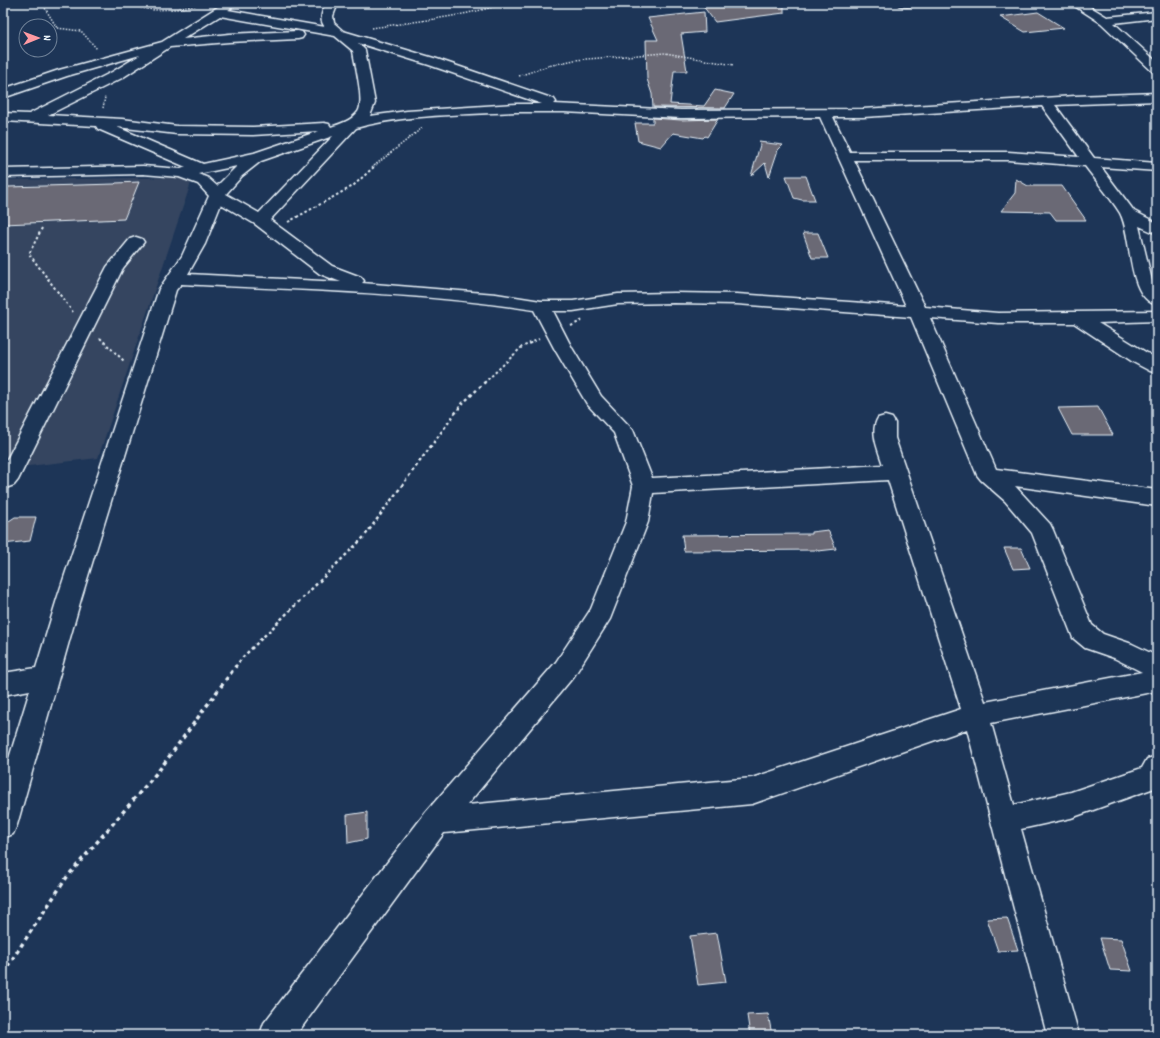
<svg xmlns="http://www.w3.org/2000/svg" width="1160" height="1038" font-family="Dekko,sans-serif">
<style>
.built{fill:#344560}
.building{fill:#6b6975;stroke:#e8f1f8}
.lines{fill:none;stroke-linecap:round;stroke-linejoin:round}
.minor-casing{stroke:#e8f1f8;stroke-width:3}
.path-far3{stroke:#e8f1f8;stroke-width:1.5;stroke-dasharray:1.5 1.5;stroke-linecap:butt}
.path-far2{stroke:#e8f1f8;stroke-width:2;stroke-dasharray:2.5 2.5;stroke-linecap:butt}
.path-far1{stroke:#e8f1f8;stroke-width:2.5;stroke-dasharray:3 3;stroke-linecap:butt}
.path{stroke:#e8f1f8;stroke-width:3.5;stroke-dasharray:4 4;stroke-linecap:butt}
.minor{fill:#1d3557;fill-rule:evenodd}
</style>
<rect width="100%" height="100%" fill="#1d3557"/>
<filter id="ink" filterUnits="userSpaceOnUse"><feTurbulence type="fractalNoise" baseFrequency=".025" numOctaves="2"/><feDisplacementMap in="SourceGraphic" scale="8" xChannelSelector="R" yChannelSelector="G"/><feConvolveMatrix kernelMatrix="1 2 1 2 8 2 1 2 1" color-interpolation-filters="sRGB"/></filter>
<g filter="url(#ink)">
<path class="built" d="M193,177L98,458L3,469V180Z"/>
<path class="building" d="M744,3H784V13L715,22L703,6Z
M704,12L705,32L681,34L687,71H674L670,104L704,106L715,90L734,94L725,108L653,107L652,94L647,79L646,40H658L648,18Z
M1038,12L1064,28L1025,32L1000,17Z
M653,118L681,120L718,119L707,137L705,136L703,138L673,133L661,147L638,141L635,123H653Z
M759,142L783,145L778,150L769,177L765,163L751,176L760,145Z
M786,176H806L815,200H802L794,198Z
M1016,179L1028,186H1062L1086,220H1056L1050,212L1001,211L1015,193Z
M139,182L124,219L3,224V195L8,187L115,184L116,183Z
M803,233H818L828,258H812Z
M1098,407L1113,435H1072L1058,408Z
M15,517H36L30,541L3,544V525Z
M828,530L836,549L818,551V550L684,551L682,535L811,534V532Z
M1004,548H1021L1030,568L1013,569Z
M367,812V839L348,843L347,815Z
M1007,918L1018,950L998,951L987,919Z
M717,933L726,982L698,985L690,936Z
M1100,938L1121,939L1132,971L1110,970Z
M768,1014L772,1035H750L747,1015Z"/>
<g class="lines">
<g class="minor-casing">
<path id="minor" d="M224,3H233L235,5L228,10L325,27C318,19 323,11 326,3H338L333,16L334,23L343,31L437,59L554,99L556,102L554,104L681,110L863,109L1075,96L1157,93V101L1055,105L1094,158L1157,163V171L1101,167L1134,211L1157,223V234L1139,226L1153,285L1157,289V305C1126,297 1133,237 1120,213C1110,197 1097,182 1085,166L1008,160H854L925,307L998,313L1157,311V321L1098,323L1157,359V373L1150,371L1133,362L1074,323H998L930,318L996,469L1157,490V506L1015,486L1050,524L1053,530L1092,625L1103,634L1132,644L1157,656V691L991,723L1014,805L1071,792L1142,768L1147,759L1157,756V787L1071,818L1021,829L1079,1035H1047L967,729L752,804L444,833L296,1035H260L264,1023L426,812L556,662L591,609L626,522L633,486L614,433L587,404L554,348L534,310C418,292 298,290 181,284L176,290L81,599L17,825L13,834L3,838V778L30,690L3,695V673L36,668L57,599L159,289L182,256L209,196L198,184L179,177L143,174L3,177V169L143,166L181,169L186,167L98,129L96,126L3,121V113L29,114L112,72L140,55L67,76L3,98V89L59,70L162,42ZM220,16L335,36L353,51C355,65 365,102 358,112C351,121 340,124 331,127L329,124L324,123L253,127L177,126L122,119L48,115L122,78L170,47L229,42L298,39L302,38L304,35L302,32L298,31L229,34L183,39ZM358,43L429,65L542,104H516L407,111L370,116L375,103L365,50ZM1042,106L1079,157L1008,152H850L833,117H863ZM516,112H564L681,118L820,117L906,306L737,294L674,293L618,294L573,301H541L496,294L362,283L364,281L361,277L332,266L270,220L356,128C406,114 464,115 516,112ZM117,127L177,134L253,135L319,131L254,153L203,164ZM333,136L259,213L226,194L242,176L261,161ZM237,166L217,186L208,178L198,174ZM221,204L255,224L320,274L341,282L188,274L205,244ZM674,303L737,304L911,317L977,475L981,480L1005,501L1032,533L1073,638L1085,648L1114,658L1142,672L985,702L895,438V423L892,418L885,416L878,418C869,432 879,451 883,465L652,478L633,430L601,396L572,348L553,311H573L618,304ZM888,480L961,709L752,778L467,805L574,676L610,619L648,522L653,493Z
M897,3H917L915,5C910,7 904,7 899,5Z
M1070,3H1084L1107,17L1157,12V18L1114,23L1157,62V73L1153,72L1101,23Z
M136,237L142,239L144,242L123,268L18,480L14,485L3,489V467L107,267L130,239Z"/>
</g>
<path class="path-far3" d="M42,3L57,28L81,31L97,49
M114,3L154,10L176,9L202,4
M372,28C417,21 463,17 506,3
M519,76L548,66L574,60L665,53L734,65
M103,108L105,97
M374,166L422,128"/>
<path class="path-far2" d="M288,222L353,186L376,165
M42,228L29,254L73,312
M571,326L583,320
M100,338L125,362
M484,383L522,347L539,339"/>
<path class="path-far1" d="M235,667L243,657L364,537L462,404L485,382"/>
<path class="path" d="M3,973L67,877L160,769L236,666"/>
<use href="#minor" class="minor"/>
</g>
</g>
<rect width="1160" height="1038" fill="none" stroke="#1d3557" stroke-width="16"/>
<rect x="8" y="8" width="1144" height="1022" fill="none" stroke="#e8f1f8" stroke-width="1.5" filter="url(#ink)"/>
<g transform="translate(38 38) rotate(89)"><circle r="19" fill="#1d3557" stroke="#6e8097"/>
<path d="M0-3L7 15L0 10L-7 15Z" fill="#ff9aa2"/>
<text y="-6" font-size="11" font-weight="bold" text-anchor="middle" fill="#e8f1f8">N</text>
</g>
</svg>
